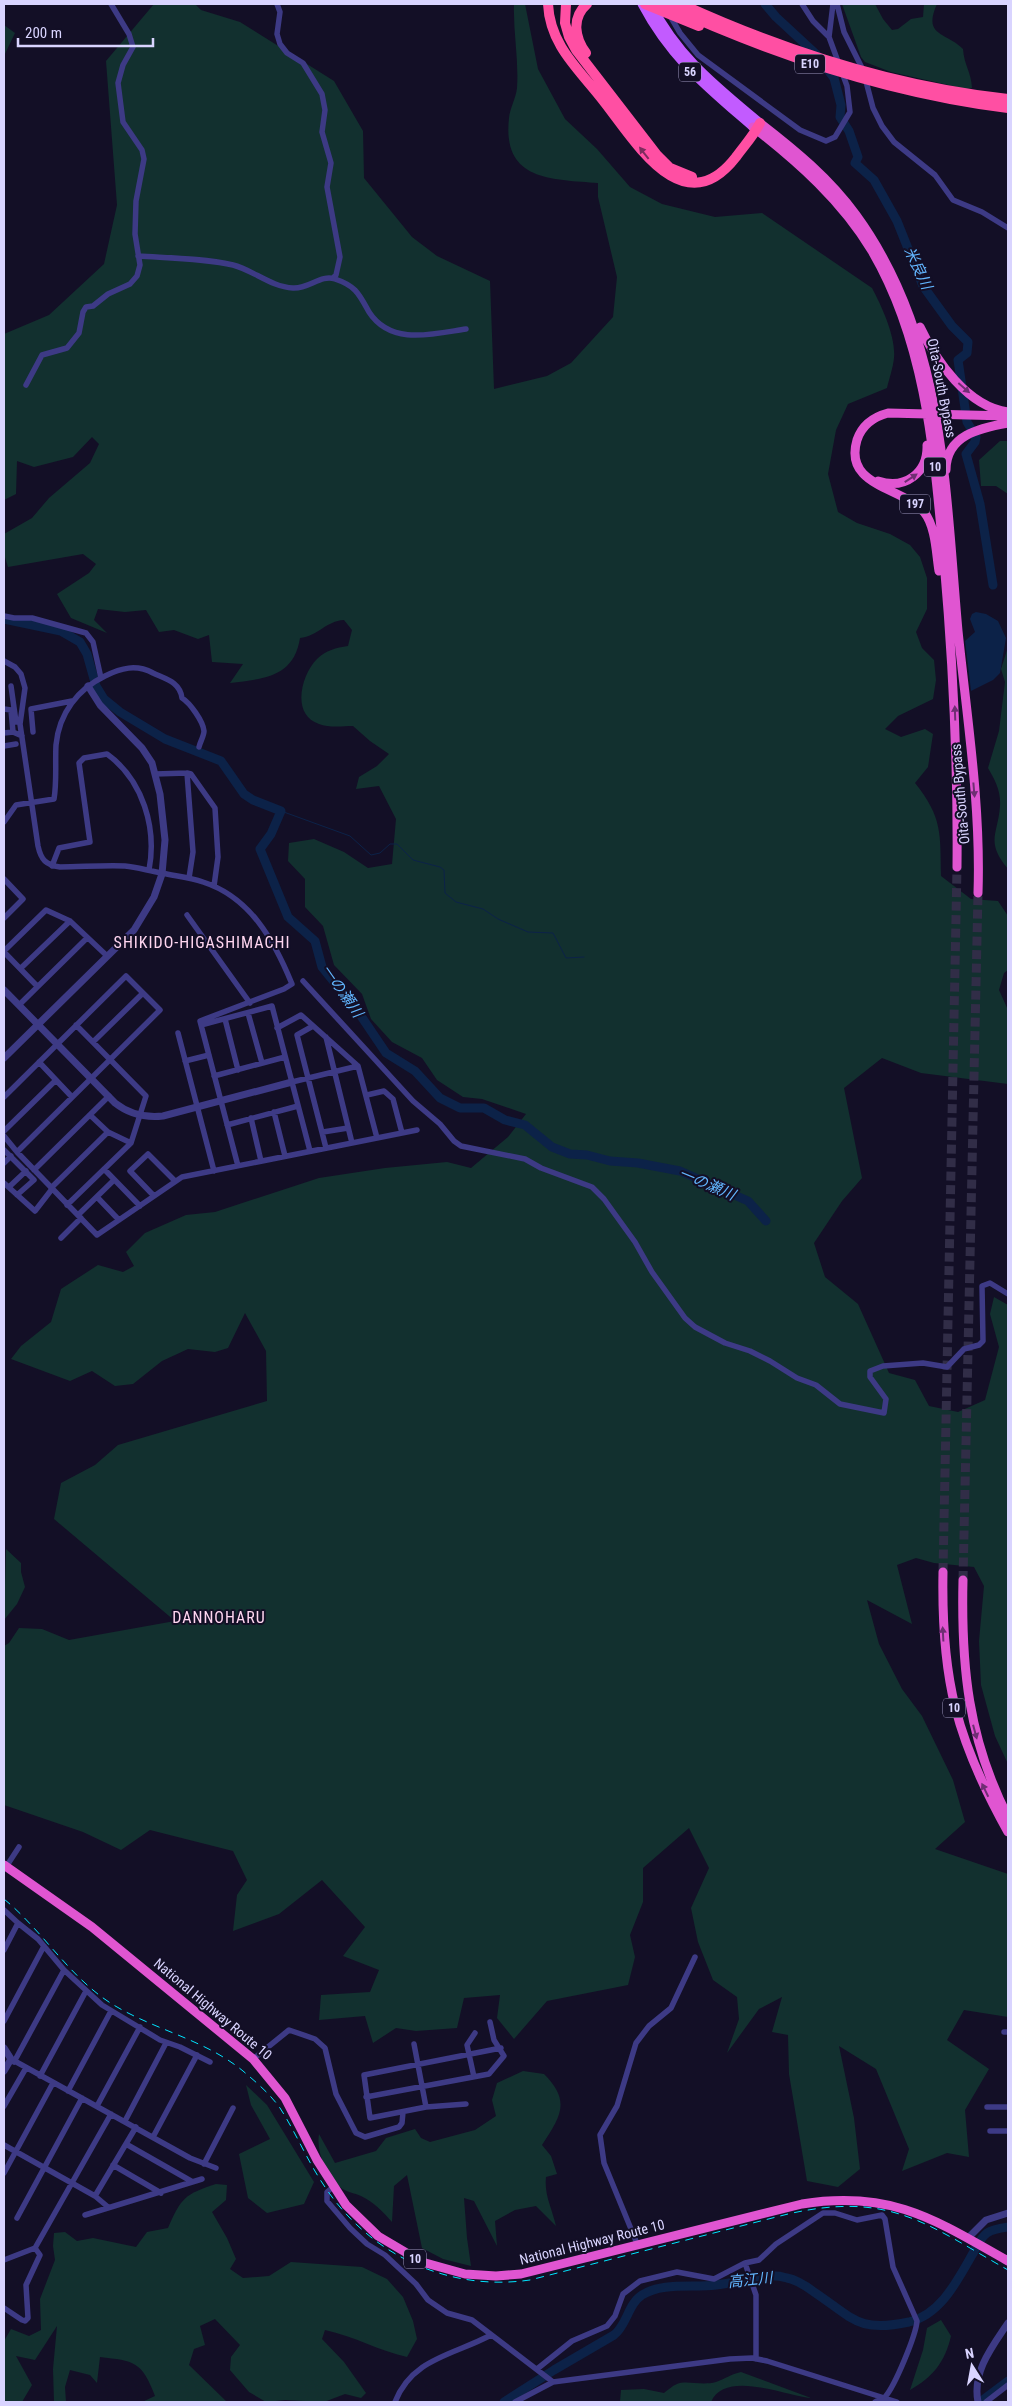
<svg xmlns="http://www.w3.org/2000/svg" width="1012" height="2406" font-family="'Roboto Condensed','Noto Sans JP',sans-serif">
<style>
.green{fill:#12302f}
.water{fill:#0c2248}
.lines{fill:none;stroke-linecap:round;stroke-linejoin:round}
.stream{stroke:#0c2248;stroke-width:1}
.river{stroke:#0c2248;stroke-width:9}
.trunk-tunnel{stroke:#312d47;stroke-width:9;stroke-dasharray:9 4.5;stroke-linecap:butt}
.minor{stroke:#3d3a85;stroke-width:5.5}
.tertiary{stroke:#3d3a85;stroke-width:7}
.primary{stroke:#c25bff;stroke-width:9}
.trunk{stroke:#e055d1;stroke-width:9}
.motorway{stroke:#ff4fa3;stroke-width:10}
.rail{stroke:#00e5ff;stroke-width:1;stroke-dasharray:8 6;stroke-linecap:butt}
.oneway{fill:#7d2c5e}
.oneway2{fill:#6f2e73}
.labels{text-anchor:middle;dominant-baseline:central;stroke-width:4;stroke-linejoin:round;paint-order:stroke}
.shield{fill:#130f26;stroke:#9e99be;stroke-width:1}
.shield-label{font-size:12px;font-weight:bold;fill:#d9d4ff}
.street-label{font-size:14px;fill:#d9d4ff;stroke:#130f26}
.water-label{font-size:15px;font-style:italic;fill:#62b6ff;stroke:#130f26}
.quarter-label{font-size:16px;letter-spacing:1px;fill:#ffd6f0;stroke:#130f26}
</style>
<rect width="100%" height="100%" fill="#130f26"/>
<path class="green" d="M154,4H195L201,10L240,22L334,81L363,131L364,178L412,237L437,256L490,281L494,389L547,376L571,363L613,317L617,277L598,197V183C551,179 502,181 509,118C510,108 516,98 517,88C519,60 513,32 514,4H525L538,69L565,119L597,149L630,187L662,204L715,217L762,213L872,288C882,307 896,337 894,358C893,368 889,379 887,388L848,404L836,430L828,474L838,512L857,523L890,534L910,545L920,557L927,578V609L916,632L922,648L934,660L936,680L933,699L898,716L885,729L901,737L925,729L933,734L928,767L915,783C943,818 940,834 941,876L971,899L998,901L1008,916V970L1004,973L999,990L1008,1010V1084L921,1073L882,1058L844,1088L862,1178L842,1201L814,1243L825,1277L858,1304L889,1373L915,1380L929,1406L958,1412L985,1400L999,1347L990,1314L994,1297L1008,1305V1764L995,1736L981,1685L979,1641L984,1586L974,1567L934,1563L916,1558L897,1565L912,1624L867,1600L879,1644L902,1689L922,1716L953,1780L965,1822L935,1849L1008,1874V2017L964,2010L947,2040L989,2069L965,2110L969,2157L947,2153L902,2171L909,2149L876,2069L839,2046L854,2118L860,2169L838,2187L807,2181L789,2074L788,2035L772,2032L782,1997L759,2009L727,2053L739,2019L737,1997L713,1980L698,1942L691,1908L709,1868L689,1828L643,1868V1902L630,1935L635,1957L628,1985L547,2001L514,2039L497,2018L500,1995L464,1998L457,2028L416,2031L396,2028L373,2043L365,2016L319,2020L321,1995L370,1992L379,1970L343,1956L365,1927L322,1880L279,1914L233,1931L237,1895L247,1880L233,1851L150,1830L121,1850L83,1832L4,1805V1646L9,1643L19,1628L42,1629L69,1640L175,1621L54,1519L61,1483L95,1465L118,1445L267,1401L266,1351L245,1313L228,1348L215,1352L188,1349L162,1361L133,1384L115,1386L92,1371L70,1381L11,1359L21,1346L51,1322L61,1289L98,1265L123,1272L134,1266L126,1252L145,1233L186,1215L215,1212L319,1178L385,1168L447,1162L471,1168L508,1137L526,1114L482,1099L463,1097L437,1080L422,1058L392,1042L371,1019L362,994L334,965L323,926L305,907V879L288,861L289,843L314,839L344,852L368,868L392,864L396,819L379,786L356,789L359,777L377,766L389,754L370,741L353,726C343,726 329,728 319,724C291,715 301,675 317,659C326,650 336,648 348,646L352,630L344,620C326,621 318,636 300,638C294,677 264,679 230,683L243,664L212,662L209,635L198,639L174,630L159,632L146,610L125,612L98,609L94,620L107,633L71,618L57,594L89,573L96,564L83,554L8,567L4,554V534L32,518L49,498L90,463L99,444L92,437L73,457L34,467L17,461L16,494L4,500V334L49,315L104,264L117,205L106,61Z
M842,4H875L883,19L892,30L898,29L911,19L923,17L924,4H937C922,37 947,32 963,49C964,65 971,71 972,88L966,89L891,72L865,62L861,57Z
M4,25L15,33L4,56Z
M1000,441H1008V501V494L996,486H981L979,460Z
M1008,647V869C985,841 998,835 1000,806C1001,791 995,780 988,768L999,731L1005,682L1001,669Z
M6,1549L21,1563V1572L25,1587L17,1604L4,1620Z
M523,2071L544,2074C571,2101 561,2116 542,2145L551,2156L557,2174L546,2177C544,2195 552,2208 556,2226L536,2206L515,2210L495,2221L497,2246L474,2201L464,2198L467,2238L471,2266L443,2259L422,2248L407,2175L394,2186L392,2222C383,2212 374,2202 361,2196C355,2193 345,2192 340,2187C326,2174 316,2152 319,2134L335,2163L376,2151L386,2138L415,2129L421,2138L430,2142L475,2130L496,2116L492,2100L497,2083Z
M246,2085L267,2105L314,2182L304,2204L267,2213L248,2198L239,2154L270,2139L251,2105Z
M216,2184L227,2185L226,2200L212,2212L227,2238L236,2259L230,2269L243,2278L269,2276L291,2262L362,2267L387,2279L403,2297L413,2321L417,2339L407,2357C379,2351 354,2336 325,2330L322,2339L344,2362L366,2393L361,2398L345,2394L324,2402L285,2400L266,2402L249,2392L230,2370L231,2357L240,2345L215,2319L200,2326L205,2345L194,2349L189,2365L227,2402H142L155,2396C142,2361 134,2361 100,2357L97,2383L90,2375L70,2370L65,2387L66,2402H54L53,2369L57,2326L35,2360L16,2356L32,2385L22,2402H4V2341L11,2329L29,2336L41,2330L40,2299L55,2260L53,2246L54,2233L65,2232L77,2241L93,2238L136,2247L147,2232L168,2228C181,2198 185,2194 216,2184Z
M941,2320L951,2336C945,2362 933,2377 910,2390L923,2350L927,2328Z
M741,2372L811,2398C786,2396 725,2369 711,2402H620L621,2390L644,2389L664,2393C668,2390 672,2386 677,2384C686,2380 702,2386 716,2382C725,2379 731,2374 741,2372Z"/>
<path class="water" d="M976,612L986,614L998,621L1006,638L1000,673L993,680L971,691L965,641L975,632L970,619L972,614Z"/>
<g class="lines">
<path class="stream" d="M281,811L350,836L371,855L380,853L390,844H397L413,860L440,867L444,870L445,893L456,902L483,909L498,919L528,932L553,933L566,958L584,957"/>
<path class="river" d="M765,4L776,17L816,54L834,78L841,105L840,117L849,131L858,157L855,163L874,180L897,221L923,286L952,326L968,342L967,353L958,360L967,422L976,437L975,442L966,454L980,504L993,585
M4,619L61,631L80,642L87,654L96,686L104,699L120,712L165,739L221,761L244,794L253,800L281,811L271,834L260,849L288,917L315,941L322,967L359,1013L386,1053L415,1071L440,1098L460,1108H484L505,1120L525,1125L552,1147L570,1154L587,1155L610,1161L638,1163L680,1171L748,1201L766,1221
M504,2402L554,2370L614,2335C627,2325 628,2304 642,2295C662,2282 693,2288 716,2285C740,2283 764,2271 787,2278C797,2280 806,2286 814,2292C853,2318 858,2333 909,2322C941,2314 957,2281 972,2255C977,2247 979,2239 987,2233C993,2229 1001,2228 1008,2227
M980,2402L1008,2381"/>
<path class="trunk-tunnel" d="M943,1572L957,867
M963,1580L978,893"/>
<path class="minor" d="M277,4L280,12L277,34L280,44L287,53L303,63L322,94L325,110L322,132L331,163L327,187L340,257L336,275L333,278
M837,4L844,32L863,70L873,108L882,126L894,142L935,175L953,200L982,212L1008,228
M669,14L680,33L698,55L800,130L826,141L835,137L850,112L847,86L829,37L813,21L802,4
M829,37L833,4
M138,256C169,258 202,258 233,265C253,270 271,287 293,288C309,289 321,274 335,279C356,286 359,294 369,312C391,346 433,334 466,329
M26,385L42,355L67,348L79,333L83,312L86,307L93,306L108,294L130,284L137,276L140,265L135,234L136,201L144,159L142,150L123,122L118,83L123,65L133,47L129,34L111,4
M4,616L14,618H32L86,633L93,642L101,678
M4,661L15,667L21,674L25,688L20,724L38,846C41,860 46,865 60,867C81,867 103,865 125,866C137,867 149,871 162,873C175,876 189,877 203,882C250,897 274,940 292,984L284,989L200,1021L238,1166
M11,686L16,722H20
M4,709L11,710L13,732
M33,732L31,709L72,701
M4,733L13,732L22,736
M4,746L16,744
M187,773L191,774L215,808L218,857L214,886
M155,774L187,773L193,852L189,878
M4,822L16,805L54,799C57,781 55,763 56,745C59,713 78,689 105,676C121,668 136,664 153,673C166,679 180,682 182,698C190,703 203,721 204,731C204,736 200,742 199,747
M52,866L59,848L90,842L79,763L84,758L107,754C143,780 157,828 149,870
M4,879L23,899L4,918
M187,915L250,1003
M4,951L46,910L70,921L105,954
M4,952L37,986
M21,968L70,921
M303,981L413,1101L440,1124L454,1141L461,1146L525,1159L541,1168L592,1187L604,1199L635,1242L652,1272L685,1318L695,1327L725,1343L750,1351L770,1361L797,1378L816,1385L840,1404L884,1413L886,1399L870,1377V1371L883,1366L923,1363L947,1367L964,1349L979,1345L983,1341L982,1286L990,1283L1008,1294
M19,1005L87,938
M248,1013L262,1063
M225,1019L238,1070
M201,1025L272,1006L310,1151
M313,1026L297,1035L326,1148
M277,1028L301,1015L358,1066L377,1138
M178,1033L214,1171
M326,1037L352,1143
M93,1042L143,993
M185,1061L209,1055
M39,1062L72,1097
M214,1076L285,1057
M292,1082L358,1066
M367,1095L384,1091L393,1099L402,1133
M4,1097L126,976L160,1010L17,1152
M274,1112L285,1156
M90,1115L108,1132L131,1143
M251,1118L261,1161
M227,1125L298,1106
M4,1131L56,1080
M323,1132L348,1128
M4,1136L17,1152L97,1235L182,1177L417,1130
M4,1150L34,1180L17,1195
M4,1163L11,1156
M104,1169L140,1206
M34,1170L109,1096
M4,1183L35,1211L52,1189
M9,1187L26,1171
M51,1188L108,1132
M154,1196L130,1171L148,1154L175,1181
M97,1197L119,1220
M67,1205L131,1143L146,1096L76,1025
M78,1215L114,1180
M61,1238L81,1218
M6,1867L19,1847
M4,1910L18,1923L4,1950
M18,1923L38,1939L64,1970L102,2005L160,2040L180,2047L210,2062
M4,2021L44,1946
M1004,2032H1008
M414,2044L426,2107
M11,2059L190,2158L216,2168
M253,2059L289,2030L315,2039L325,2048L336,2094L356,2133L365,2137L399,2127L402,2123L403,2112
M14,2062L64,1970
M40,2076L86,1991
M474,2077L467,2045L475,2033
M68,2091L111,2011
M366,2097L489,2074L504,2056L494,2040L490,2022
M466,2104L426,2107L370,2118L364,2075L501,2048
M4,2106L26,2068
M97,2106L140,2027
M987,2107H1008
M125,2121L166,2043
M990,2131H1008
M153,2137L197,2055
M126,2144L191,2181
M4,2145L95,2196L108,2207
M204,2164L233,2108
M113,2165L161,2193
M4,2173L53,2083
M333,2187L327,2192V2201L350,2228L367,2244L385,2255L416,2284L428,2300L447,2313L472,2320L553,2382L730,2359L752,2358L767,2361L897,2402
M95,2196L136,2127
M85,2215L202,2179
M17,2218L82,2098
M638,2246L604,2163L600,2135L617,2106L636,2043L649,2026L671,2008L695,1957
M4,2260L35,2248L111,2114
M4,2308L22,2320L25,2321L28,2318L26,2285L40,2255L35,2248
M756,2359V2295L745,2263L759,2260L776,2244L823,2213H835L857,2220L882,2215L885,2219L893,2267L917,2321C916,2335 895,2386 885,2397C883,2400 878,2400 875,2402
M537,2369L572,2341L607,2326L615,2316L623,2294L640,2281L677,2272L714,2279L745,2263
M395,2402C412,2358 454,2355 491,2335
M515,2402L553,2382
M986,2402L1008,2385"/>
<path class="tertiary" d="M4,990L115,1103C129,1114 145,1118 163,1116L292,1082
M4,1058L134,930L154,897L162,874L165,840L160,794L152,763L142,748L100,705L88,686
M4,2048L11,2059L4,2071
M968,2238L986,2220L1008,2213
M978,2402C972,2372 992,2347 1008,2323"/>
<path class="primary" d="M642,4C671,59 707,87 753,127
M651,4C678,57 716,86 760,123"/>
<path class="trunk" d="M760,123C795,150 830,179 856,215C945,337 945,487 958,631C967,718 981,806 978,893
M753,127C798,162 842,201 872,251C927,345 934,455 944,561C953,663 958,764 957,867
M920,327C936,361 968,407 1008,412
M946,470C946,435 980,428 1008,423
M878,481C905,490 928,473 927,445
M939,571C936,553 936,527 924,512C903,487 843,487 857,440C862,425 873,417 888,413L1008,416
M943,1572C941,1679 956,1739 1008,1832
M963,1580C961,1666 968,1739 1008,1817
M4,1865L92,1927L253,2059L285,2098L317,2160L346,2205L378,2236L422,2262L465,2274L496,2276L521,2274L802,2204C891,2190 934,2219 1008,2261"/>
<path class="motorway" d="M548,4C550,47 581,71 605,103C637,144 684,224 736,157C744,146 754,135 760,123
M566,4L565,23L569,37L576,50L657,155L670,168L692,177
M645,4L699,26
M663,4C774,55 887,93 1008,108
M681,4C784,51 895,87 1008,99
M586,53C575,38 571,18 587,4"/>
<path class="rail" d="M4,1899C43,1931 69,1977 112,2004C154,2030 204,2039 243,2071C256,2082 270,2094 280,2108C296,2133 307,2160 323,2184C368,2254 447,2292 530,2280L788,2214C889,2191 925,2223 1008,2270"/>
</g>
<defs><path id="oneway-solid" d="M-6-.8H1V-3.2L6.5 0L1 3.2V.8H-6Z" transform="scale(1.25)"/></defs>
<use class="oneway" href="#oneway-solid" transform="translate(644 153) rotate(-128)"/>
<g class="oneway2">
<use href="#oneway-solid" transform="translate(964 388) rotate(41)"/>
<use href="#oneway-solid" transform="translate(911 478) rotate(-33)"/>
<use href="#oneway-solid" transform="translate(955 713) rotate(-92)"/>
<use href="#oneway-solid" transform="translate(974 790) rotate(85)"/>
<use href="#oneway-solid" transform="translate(943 1634) rotate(-93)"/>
<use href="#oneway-solid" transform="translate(975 1732) rotate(75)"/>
<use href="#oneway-solid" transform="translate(985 1790) rotate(-116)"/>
</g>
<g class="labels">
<g class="shield">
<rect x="795" y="54.5" width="30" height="19" rx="4"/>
<rect x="679" y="62.5" width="22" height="19" rx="4"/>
<rect x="924" y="457.5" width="22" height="19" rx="4"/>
<rect x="900" y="494.5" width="30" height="19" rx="4"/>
<rect x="943" y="1698.5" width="22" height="19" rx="4"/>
<rect x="404" y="2249.5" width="22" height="19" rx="4"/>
</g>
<g class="shield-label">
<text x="810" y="64">E10</text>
<text x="690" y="72">56</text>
<text x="935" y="467">10</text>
<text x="915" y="504">197</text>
<text x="954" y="1708">10</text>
<text x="415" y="2259">10</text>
</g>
<g class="street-label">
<text transform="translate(942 388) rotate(79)">Oita-South Bypass</text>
<text transform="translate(960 794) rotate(-95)">Oita-South Bypass</text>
<text transform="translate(213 2009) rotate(40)">National Highway Route 10</text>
<text transform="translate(592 2242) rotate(-14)">National Highway Route 10</text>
</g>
<g class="water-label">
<text transform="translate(918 268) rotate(65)">米良川</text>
<text transform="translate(342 991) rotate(55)">一の瀬川</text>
<text transform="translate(707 1184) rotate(23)">一の瀬川</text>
<text transform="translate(750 2280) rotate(-6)">高江川</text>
</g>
<g class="quarter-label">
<text x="202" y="942">SHIKIDO-HIGASHIMACHI</text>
<text x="219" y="1617">DANNOHARU</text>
</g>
</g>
<rect width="1012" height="2406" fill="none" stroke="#d9d4ff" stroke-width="10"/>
<g transform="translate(972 2366) rotate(349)" stroke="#130f26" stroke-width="4" paint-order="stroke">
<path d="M0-4L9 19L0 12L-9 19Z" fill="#d9d4ff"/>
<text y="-8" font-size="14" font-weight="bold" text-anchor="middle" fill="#d9d4ff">N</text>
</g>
<path d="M18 38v8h135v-8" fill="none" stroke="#d9d4ff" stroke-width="2.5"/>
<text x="25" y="38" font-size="15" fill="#d9d4ff" stroke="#130f26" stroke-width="4" paint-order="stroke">200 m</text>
</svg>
